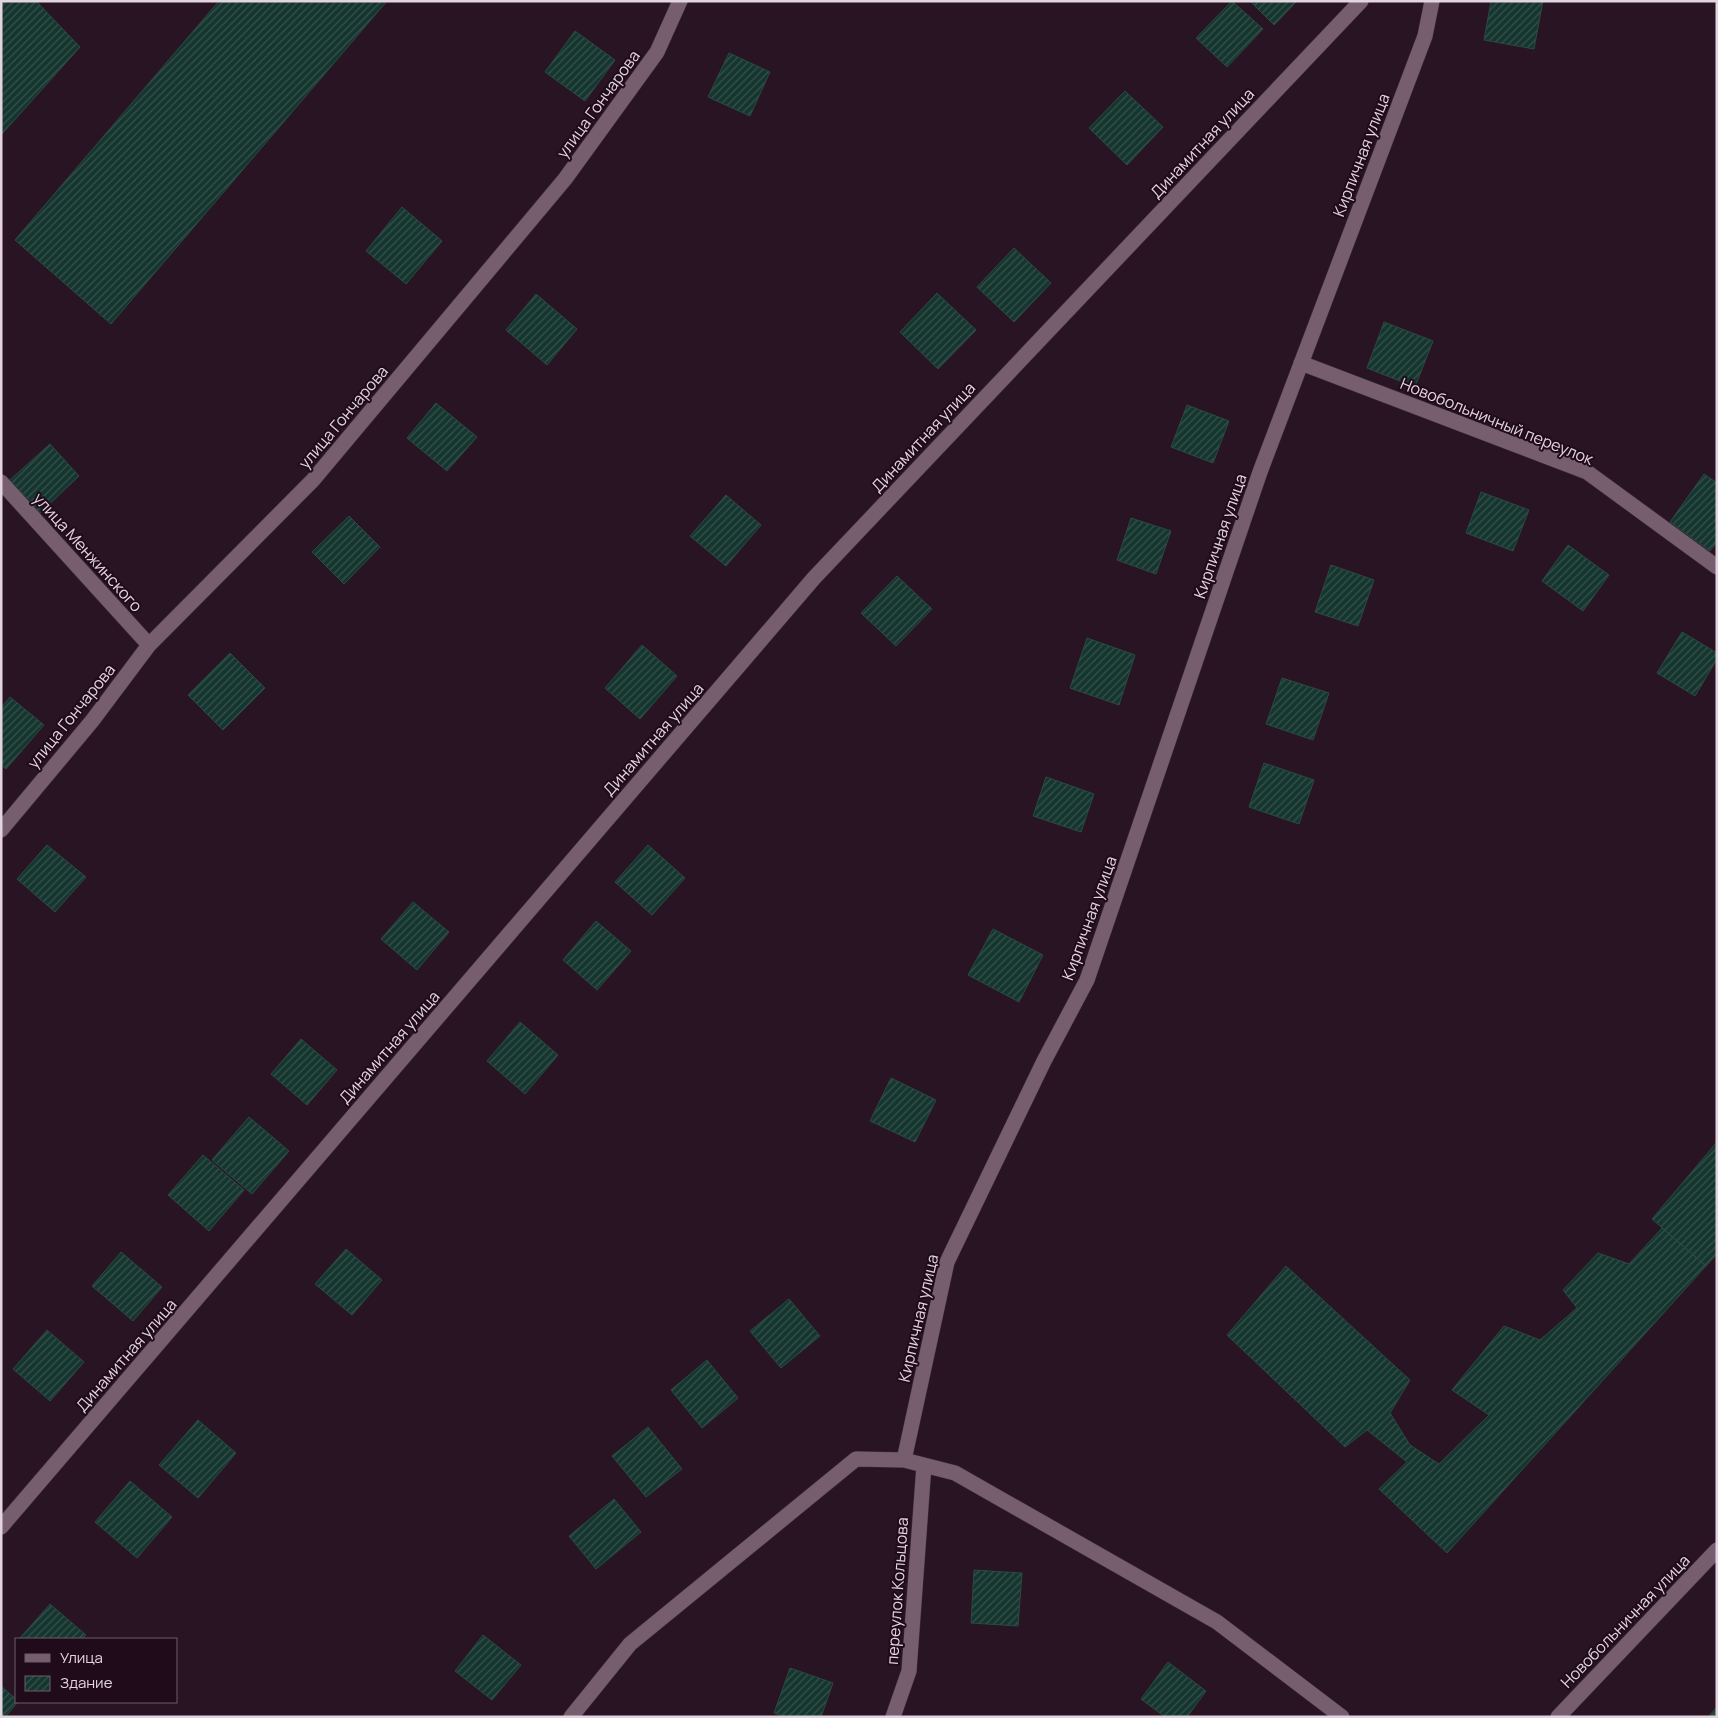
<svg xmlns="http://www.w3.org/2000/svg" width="1718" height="1718" font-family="Manrope,sans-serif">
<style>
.building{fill:url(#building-hatch);stroke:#294a43}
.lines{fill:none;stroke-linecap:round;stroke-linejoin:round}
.street-casing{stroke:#3e303b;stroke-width:16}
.secondary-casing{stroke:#3e303b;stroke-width:16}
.street{stroke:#775e6f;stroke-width:15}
.secondary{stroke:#775e6f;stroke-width:15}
.labels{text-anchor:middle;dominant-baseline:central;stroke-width:4;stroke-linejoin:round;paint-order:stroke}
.street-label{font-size:16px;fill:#e3d5df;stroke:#1f0b1a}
</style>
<defs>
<pattern id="building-hatch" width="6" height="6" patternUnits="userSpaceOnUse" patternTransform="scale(1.25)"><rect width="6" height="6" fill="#15362f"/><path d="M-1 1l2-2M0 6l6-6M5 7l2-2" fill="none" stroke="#37524d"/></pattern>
</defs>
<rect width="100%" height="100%" fill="#291423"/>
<path class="building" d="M1,1H36L80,47L1,135Z
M219,1H387L111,324L15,240Z
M1232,1L1263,29L1227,67L1196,38Z
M1250,1H1297L1274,25Z
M1491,1H1543L1534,49L1484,40Z
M575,31L615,60L585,101L545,72Z
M729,53L770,72L750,116L708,97Z
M1125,91L1163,127L1127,165L1089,128Z
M402,207L442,241L406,284L366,251Z
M1014,248L1051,283L1014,322L977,287Z
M937,293L976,330L938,369L900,332Z
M536,294L577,329L547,365L506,330Z
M1384,322L1433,341L1415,387L1367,368Z
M436,403L477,437L447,471L407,438Z
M1187,405L1229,421L1213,463L1171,447Z
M50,444L79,476L40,513L10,480Z
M1704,474L1717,483V542L1710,551L1670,522Z
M1481,492L1529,510L1513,551L1466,533Z
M726,495L761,525L726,566L690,536Z
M349,516L380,547L344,584L312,552Z
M1131,518L1171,531L1156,574L1117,560Z
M1568,545L1609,575L1583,611L1542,581Z
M1331,565L1374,580L1358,626L1315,612Z
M897,576L932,609L896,646L861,613Z
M1682,632L1717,653V659L1695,696L1657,673Z
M1087,638L1135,655L1119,705L1070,688Z
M642,645L677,676L640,719L605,688Z
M230,653L265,688L223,730L188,695Z
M1282,678L1329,693L1313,740L1266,724Z
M10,697L44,725L6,769L1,765V708Z
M1264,763L1314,780L1299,824L1249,807Z
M1046,777L1094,794L1081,832L1033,816Z
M47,845L86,877L55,912L17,879Z
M648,845L685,878L652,915L615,882Z
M413,902L449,932L417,970L381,939Z
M596,921L631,951L597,990L563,960Z
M993,929L1043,955L1019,1002L968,975Z
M520,1022L558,1055L525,1094L487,1061Z
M301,1039L337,1070L307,1105L271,1074Z
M891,1078L936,1100L915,1142L870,1121Z
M249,1117L289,1151L252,1194L212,1160Z
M1717,1142V1254L1706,1266L1652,1219Z
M203,1155L244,1190L209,1231L168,1195Z
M1662,1228L1706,1266L1447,1553L1379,1489L1407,1462L1367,1430L1345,1447L1227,1335L1286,1266L1410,1380L1390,1413L1410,1445L1439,1464L1489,1415L1452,1390L1504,1326L1540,1340L1577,1308L1563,1290L1598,1253L1629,1264Z
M346,1249L382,1280L352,1315L315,1284Z
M121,1252L162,1287L133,1321L92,1286Z
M789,1299L820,1336L781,1368L750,1331Z
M47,1330L84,1362L50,1401L13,1369Z
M707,1360L738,1398L702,1428L671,1390Z
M198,1420L236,1453L198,1498L159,1465Z
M648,1427L682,1469L646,1497L612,1456Z
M130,1481L172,1517L137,1558L95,1522Z
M614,1499L641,1532L596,1569L569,1536Z
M974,1570L1022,1573L1018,1626L971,1623Z
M50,1604L86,1635L82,1639H22L20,1638Z
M483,1635L521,1665L492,1700L455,1671Z
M1168,1662L1206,1691L1187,1717H1165L1141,1699Z
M790,1668L833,1683L821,1717H786L774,1713Z
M1,1686L16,1699V1702H18L5,1717H1Z
M1717,1707V1717H1708Z"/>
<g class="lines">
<g class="street-casing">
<path id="street" d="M1301,363L1587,472L1717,567
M1,482L149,645
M1,830L92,721L149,645L313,480L565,179L657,52L680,1
M904,1460L947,1262L1044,1061L1087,980L1260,472L1425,36L1432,1
M1,1527L814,578L1361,1
M571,1717L630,1644L856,1459L904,1460L955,1473L1217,1622L1342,1717
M893,1717L909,1671L924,1465"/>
</g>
<g class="secondary-casing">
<path id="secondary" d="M1558,1717L1717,1550"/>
</g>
<use href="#street" class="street"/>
<use href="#secondary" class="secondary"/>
</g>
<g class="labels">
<g class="street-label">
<text transform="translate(598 104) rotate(-54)">улица Гончарова</text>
<text transform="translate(1202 143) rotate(-47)">Динамитная улица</text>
<text transform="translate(1361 155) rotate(-69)">Кирпичная улица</text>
<text transform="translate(343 417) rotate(-50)">улица Гончарова</text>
<text transform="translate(1497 421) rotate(22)">Новобольничный переулок</text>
<text transform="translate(923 437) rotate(-47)">Динамитная улица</text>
<text transform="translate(1220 536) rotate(-71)">Кирпичная улица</text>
<text transform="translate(88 552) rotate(48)">улица Менжинского</text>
<text transform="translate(71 716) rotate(-51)">улица Гончарова</text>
<text transform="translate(653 739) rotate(-49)">Динамитная улица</text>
<text transform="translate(1089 918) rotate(-70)">Кирпичная улица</text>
<text transform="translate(389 1047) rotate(-49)">Динамитная улица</text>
<text transform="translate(918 1318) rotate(-77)">Кирпичная улица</text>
<text transform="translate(126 1355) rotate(-49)">Динамитная улица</text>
<text transform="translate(897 1591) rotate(-86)">переулок Кольцова</text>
<text transform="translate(1625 1621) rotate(-46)">Новобольничная улица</text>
</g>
</g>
<rect width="1718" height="1718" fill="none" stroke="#e3d5df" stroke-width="5"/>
<rect x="15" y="1638" width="162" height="65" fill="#1f0b1a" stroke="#6d5c69"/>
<rect x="25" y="1654" width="25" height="8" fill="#775e6f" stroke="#6d5c69"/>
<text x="60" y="1663" font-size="15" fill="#e3d5df">Улица</text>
<rect x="25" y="1676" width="25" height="15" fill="url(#building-hatch)" stroke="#6d5c69"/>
<text x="60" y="1688" font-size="15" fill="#e3d5df">Здание</text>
</svg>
